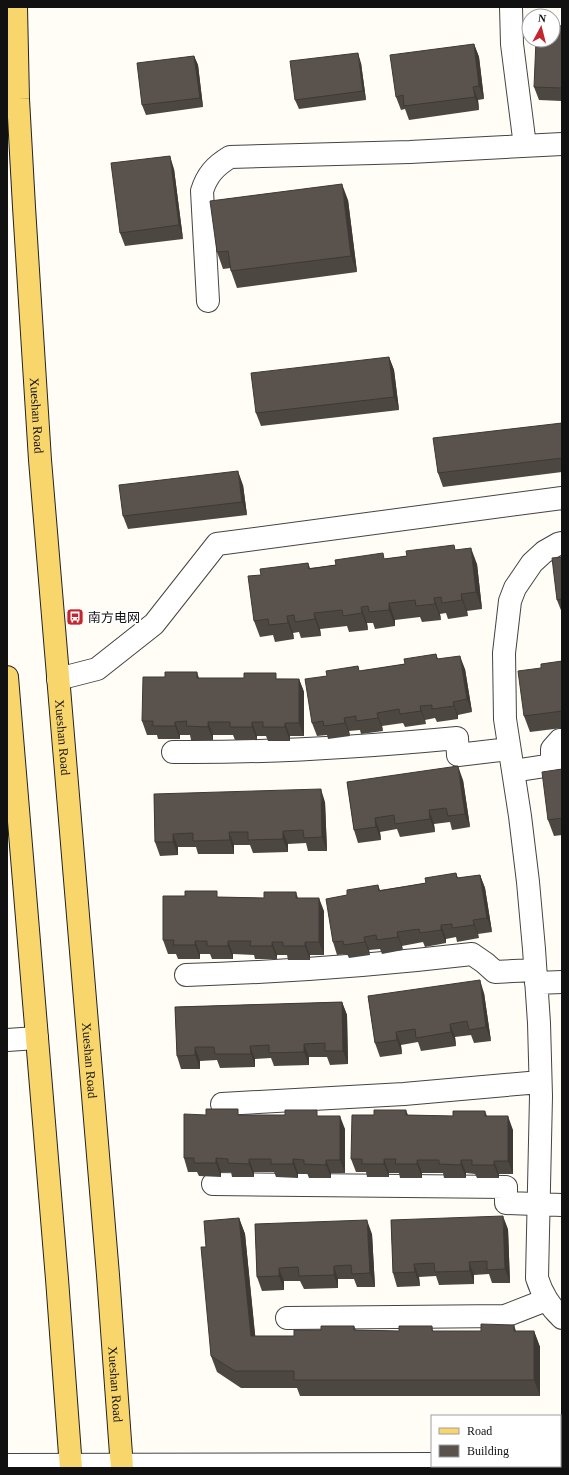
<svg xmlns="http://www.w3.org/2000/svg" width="569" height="1475" font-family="'Times New Roman','Noto Sans SC',serif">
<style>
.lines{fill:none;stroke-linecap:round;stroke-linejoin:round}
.minor-casing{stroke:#444;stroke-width:24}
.major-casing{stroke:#222;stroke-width:24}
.minor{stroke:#fff;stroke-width:22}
.major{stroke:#f9d66b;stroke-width:22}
.wall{fill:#4d4742}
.shaded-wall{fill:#3f3936}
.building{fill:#5a524d;stroke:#3f3936}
.labels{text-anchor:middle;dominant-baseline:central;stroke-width:4;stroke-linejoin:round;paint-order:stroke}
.street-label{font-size:13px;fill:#111;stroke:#fff}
.poi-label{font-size:13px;fill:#111;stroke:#fff;text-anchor:start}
</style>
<rect width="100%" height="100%" fill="#fffdf5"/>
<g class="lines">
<g class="minor-casing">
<path id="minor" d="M511,7L512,44L525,146
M208,301L202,191C207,175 215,166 230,157L410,152L562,144
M562,543L558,544L544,552L532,563L515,588L510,601L504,653L505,719L520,816L528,882L534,949L539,1023L541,1096L537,1278C542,1294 549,1306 562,1318
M58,679L97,669L154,624L217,544L562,498
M173,752C268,753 362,747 457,738L458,755L509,749
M513,771L552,765V749L560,740H562
M186,975C282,972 377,965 472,954L485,963L495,972L535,970
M536,983L562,982
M7,1040L37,1038
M222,1104L404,1094L540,1082
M213,1184L506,1187V1203L562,1205
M287,1318L505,1316L546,1300
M560,1463H562
M7,1465L432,1464"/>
</g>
<g class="major-casing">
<g id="major">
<path id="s1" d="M16,7L18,99L24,207L40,460L108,1275L122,1468"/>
<path d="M7,677L57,1279L71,1468"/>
</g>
</g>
<use href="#minor" class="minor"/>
<use href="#major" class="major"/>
</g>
<path class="wall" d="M562,26V101L539,100L534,87Z
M474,44L479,57L484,99L478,100L479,110L409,120L405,109L401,110L396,97Z
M194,56L198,65L203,107L146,115L142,105Z
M361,63L366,100L299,109L295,100Z
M174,169L183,239L125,246L120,233Z
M348,200L357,272L237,288L231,271V268L223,269L217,252Z
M389,357L394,370L399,410L261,426L256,413Z
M562,423V472L443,487L438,473Z
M243,485L247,515L128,529L123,516Z
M456,550L477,564L482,609L467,611L468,616L448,619L446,613L440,614L441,620L422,622L420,617L395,620V626L375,629L373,623H367L368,630L349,632L347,626L320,629L321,636L301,638L299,632L293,633L294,639L275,642L273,635L260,637L254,621L261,575L308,563L310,568Z
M562,557V613L557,600Z
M436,654L438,659L465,669L472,712L458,715V719L437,722L435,718L425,720L426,724L405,727L403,723L382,726L383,731L361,734L360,730L349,731L350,736L328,739L327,735L317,736L312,723L360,671L405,664Z
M562,661V728L530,732L524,716L541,668Z
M197,672L199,678L299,679L304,692V736H290V741H268L266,736H257V740H235L233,735H213V740H191L190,735H180V739H158L157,735H147L142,721L165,677Z
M562,769V835L554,836L548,820Z
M463,780L470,827L452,830L450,822L434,824L435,832L400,837L397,829L380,832L381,840L358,843L354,830L347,782Z
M154,794L325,802L327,851H308L306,843L288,844V852L253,853L250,845H234V854H198L196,847H178V855L160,856L155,842Z
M456,873L458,878L480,875L485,888L492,932L478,934L479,938L457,942L456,937L446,939V943L425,947L423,942L402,946L403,950L382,954L380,949L369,950L370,955L349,958L347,954L337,955L333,942L378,885L380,890L426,883Z
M296,892L298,898L324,911V955H310V960H288L287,955H277V959H255L254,955L233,954V959H212L210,954H200V959H178L176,954H168L163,940L219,897L264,898Z
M484,993L491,1041L474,1043L471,1035L455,1037L456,1046L421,1051L418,1042L401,1045L402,1054L380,1057L375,1043L368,996Z
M342,1002L347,1015L348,1064L330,1065L327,1057H309V1065L274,1066L271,1058L255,1059V1067L220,1068L217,1060L200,1061V1069H181L177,1056L175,1007Z
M406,1110L408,1115L453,1116L485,1111L487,1116L513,1130V1174H499V1178H477L475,1174L466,1173V1178H444L443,1173H422V1178H400L399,1173H389V1177H367L366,1172H356L351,1159L374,1115Z
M240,1115L319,1116L345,1129V1173H331V1178H309L307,1173H298V1178L276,1177L274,1172H254V1177H232L231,1172H221V1177L199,1176L197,1172H188L184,1158Z
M239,1218L245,1234L255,1336H294L321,1330L354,1326L356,1330L399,1331L432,1326L433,1331H481L514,1325L516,1331H534L540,1347V1396H300L297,1388H241L217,1372L211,1356L206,1247Z
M391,1220L508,1229L510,1283H492L489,1274L474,1275V1284L439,1285L436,1276L419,1277L420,1286L397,1287L393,1273Z
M255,1224L372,1234L375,1287H357L354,1279H338V1288L304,1289L300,1281H284V1290L262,1291L257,1277Z"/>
<path class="shaded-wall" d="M474,44L479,57L484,99L479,86Z
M358,53L361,63L366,100L363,91Z
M194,56L198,65L203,107L200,98Z
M473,87L478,100L479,110L475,97Z
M170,156L174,169L183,239L179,225Z
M342,184L348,200L357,272L351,256Z
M389,357L394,370L399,410L394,397Z
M238,471L243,485L247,515L242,502Z
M471,548L477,564L482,609L476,592Z
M461,594L467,611L468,616L462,600Z
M434,598L440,614L441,620L435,604Z
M389,603L395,620V626L389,610Z
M361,607L367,623L368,630L362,613Z
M314,613L320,629L321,636L315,619Z
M287,616L293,633L294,639L288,623Z
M460,656L465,669L472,712L467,699Z
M299,679L304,692V736L299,723Z
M453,702L458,715V719L454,706Z
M420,706L425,720L426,724L421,711Z
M377,713L382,726L383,731L378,718Z
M344,718L349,731L350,736L345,723Z
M175,722L180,735V739L175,726Z
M208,722L213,735V740L208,727Z
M252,722L257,736V740L252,727Z
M285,723L290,736V741L285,727Z
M458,766L463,780L470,827L465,814Z
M321,789L325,802L327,851L322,837Z
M429,810L434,824L435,832L430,819Z
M375,818L380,832L381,840L376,827Z
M283,831L288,844V852L283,839Z
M229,832L234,845V854L230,840Z
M173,834L178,847V855L173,842Z
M480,875L485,888L492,932L487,918Z
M319,898L324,911V955L319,942Z
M473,920L478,934L479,938L474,925Z
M441,925L446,939V943L441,930Z
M397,932L402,946L403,950L398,937Z
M364,937L369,950L370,955L365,942Z
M195,941L200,954V959L195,945Z
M228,941L233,954V959L228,946Z
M272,942L277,955V959L272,946Z
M305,942L310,955V960L305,946Z
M480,980L484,993L491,1041L486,1027Z
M342,1002L347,1015L348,1064L343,1051Z
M450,1024L455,1037L456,1046L451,1032Z
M396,1032L401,1045L402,1054L397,1040Z
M304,1044L309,1057V1065L304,1052Z
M250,1046L255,1059V1067L251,1054Z
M195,1047L200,1061V1069L195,1055Z
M340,1116L345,1129V1173L340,1160Z
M508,1116L513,1130V1174L508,1161Z
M216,1158L221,1172V1177L216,1163Z
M249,1159L254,1172V1177L249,1164Z
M293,1159L298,1173V1178L293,1164Z
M384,1159L389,1173V1177L384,1164Z
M326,1160L331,1173V1178L326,1165Z
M417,1160L422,1173V1178L417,1164Z
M461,1160L466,1173V1178L461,1165Z
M494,1161L499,1174V1178L494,1165Z
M503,1216L508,1229L510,1283L505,1269Z
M239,1218L245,1234L257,1353L251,1336Z
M367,1220L372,1234L375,1287L370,1273Z
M469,1262L474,1275V1284L470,1271Z
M414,1264L419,1277L420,1286L415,1272Z
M334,1266L338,1279V1288L334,1275Z
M279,1268L284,1281V1290L279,1276Z
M534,1331L540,1347V1396L534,1380Z"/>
<path class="building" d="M553,25L562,26V88L534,87L536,40H553Z
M474,44L479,86L473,87L475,97L404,106L403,95L396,97L390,55Z
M358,53L363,91L295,100L290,61Z
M194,56L200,98L142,105L137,63Z
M170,156L179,225L120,233L111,163Z
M342,184L351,256L231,271L228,251L217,252L210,201Z
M389,357L394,397L256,413L251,373Z
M562,423V458L438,473L433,438Z
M238,471L242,502L123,516L119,485Z
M454,545L455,550L471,548L476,592L461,594L462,600L442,603L441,597L434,598L435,604L416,606L415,600L389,603V610L369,612L368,606L361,607L362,613L343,616L342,610L314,613L315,619L295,622L294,615L287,616L288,623L269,625L268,619L254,621L248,576L261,575L260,569L308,563L309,569L336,565L335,560L383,553L384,559L407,556L406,551Z
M562,557V599L557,600L552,558Z
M436,654L437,659L460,656L467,699L453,702L454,706L432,709V705L420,706L421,711L400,714L399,709L377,713L378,718L356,721V716L344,718L345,723L324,726L323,721L312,723L305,679L327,676L326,671L358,666L359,671L405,664L404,659Z
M562,661V711L524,716L518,671L541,668V664Z
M165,672H197V678H244V673H276V679H299V723H285V727H263V722H252V727H230V722H208V727L186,726L187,721L175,722V726H153V721H142L143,677H165Z
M458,766L465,814L448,816L446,808L429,810L430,819L395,824L394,815L375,818L376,827L354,830L347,782Z
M562,769V818L548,820L542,772Z
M321,789L322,837L304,838L303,830L283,831V839L248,840V832H229L230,840L193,841V833L173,834V842H155L154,794Z
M456,873L457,878L480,875L487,918L473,920L474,925L452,928V924L441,925V930L420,933L419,929L397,932L398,937L377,940L376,935L364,937L365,942L344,945L343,941L333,942L326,899L347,895V890L378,885L379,891L426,883L425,878Z
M185,891H217V897L264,898V892H296V898H319V942H305V946H283V942H272V946H250L251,941H228V946H207V941H195V945H173L174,940H163V896H185Z
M480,980L486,1027L469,1030L467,1021L450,1024L451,1032L416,1038L415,1029L396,1032L397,1040L375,1043L368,996Z
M342,1002L343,1051H325V1043L304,1044V1052L269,1053V1045L250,1046L251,1054H215L214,1047H195V1055L177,1056L175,1007Z
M206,1109H238V1115H285V1110H317V1116H340V1160H326V1165L304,1164V1160L293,1159V1164H271V1159H249V1164L228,1163V1159L216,1158V1163H194V1158H184V1114L206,1115Z
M374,1110H406V1115L453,1116V1111H485V1116H508V1161H494V1165H472V1160H461V1165L439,1164V1160H417V1164H395L396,1159H384V1164H362V1159H351L352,1115H374Z
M503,1216L505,1269L487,1270V1261L469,1262L470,1271L435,1272L434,1263L414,1264L415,1272L393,1273L391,1220Z
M239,1218L251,1336H294V1330H321V1326H354V1330L399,1331V1326H432V1331H481V1324L514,1325V1331H534V1380H294V1371H235L211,1356L201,1247H206L204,1221Z
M367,1220L370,1273L352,1274L351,1265L334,1266V1275L299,1276L298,1267L279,1268V1276L257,1277L255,1224Z"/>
<defs>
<g id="bus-square" transform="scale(0.9)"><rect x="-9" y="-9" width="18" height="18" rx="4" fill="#c4262e" stroke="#fff"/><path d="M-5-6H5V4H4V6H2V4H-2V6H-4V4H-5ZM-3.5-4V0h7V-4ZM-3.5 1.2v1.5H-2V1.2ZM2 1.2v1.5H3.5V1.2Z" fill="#fff"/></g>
</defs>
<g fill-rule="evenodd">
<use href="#bus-square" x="75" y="617"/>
</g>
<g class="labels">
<g class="street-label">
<text stroke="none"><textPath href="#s1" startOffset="409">Xueshan Road</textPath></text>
<text stroke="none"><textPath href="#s1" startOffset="732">Xueshan Road</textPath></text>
<text stroke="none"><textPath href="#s1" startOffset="1056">Xueshan Road</textPath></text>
<text stroke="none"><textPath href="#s1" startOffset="1381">Xueshan Road</textPath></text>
</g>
<g class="poi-label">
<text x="88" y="617">南方电网</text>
</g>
</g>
<rect width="569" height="1475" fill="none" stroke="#111111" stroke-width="16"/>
<rect x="431" y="1415" width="130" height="52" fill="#ffffff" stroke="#a0a0a0"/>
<rect x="439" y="1428" width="20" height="6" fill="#f9d66b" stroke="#a0a0a0"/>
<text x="467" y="1435" font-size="12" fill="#111111">Road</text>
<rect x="439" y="1445" width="20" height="12" fill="#5a524d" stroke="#a0a0a0"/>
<text x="467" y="1455" font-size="12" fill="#111111">Building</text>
<g transform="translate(541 28) rotate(7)"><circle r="19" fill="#ffffff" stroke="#a0a0a0"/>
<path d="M0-3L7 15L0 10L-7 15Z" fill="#c4262e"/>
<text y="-6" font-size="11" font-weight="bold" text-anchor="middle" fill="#111111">N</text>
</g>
</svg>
